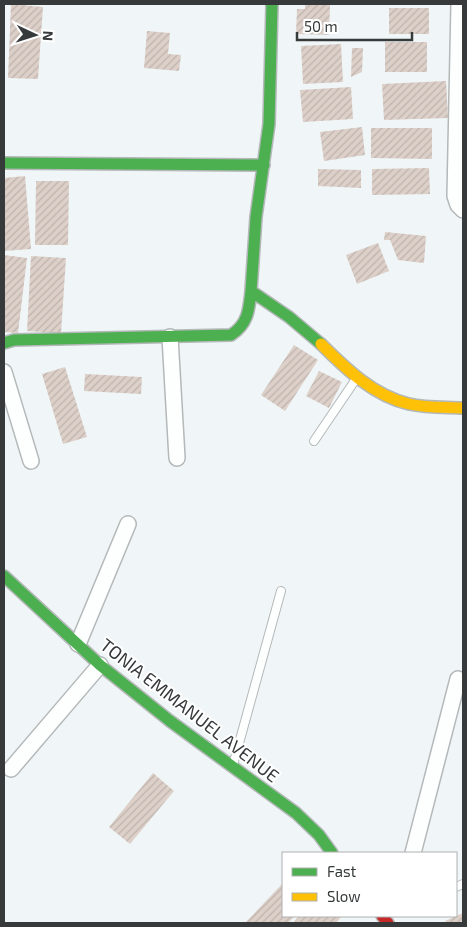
<svg xmlns="http://www.w3.org/2000/svg" width="467" height="927" font-family="'Exo 2',sans-serif">
<style>
.building{fill:url(#building-hatch)}
.lines{fill:none;stroke-linecap:round;stroke-linejoin:round}
.lane-casing{stroke:#b4b8b9;stroke-width:10}
.street-casing{stroke:#b4b8b9;stroke-width:18}
.fast-casing{stroke:#b4b8b9;stroke-width:14}
.slow-casing{stroke:#b4b8b9;stroke-width:14}
.jam-casing{stroke:#b4b8b9;stroke-width:14}
.lane{stroke:#fdfefe;stroke-width:8}
.street{stroke:#fdfefe;stroke-width:15}
.fast{stroke:#4caf50;stroke-width:11}
.slow{stroke:#ffc107;stroke-width:11}
.jam{stroke:#c62828;stroke-width:11}
.labels{text-anchor:middle;dominant-baseline:central;stroke-width:4;stroke-linejoin:round;paint-order:stroke}
.street-label{font-size:18px;fill:#363a3b;stroke:#fff}
</style>
<defs>
<pattern id="building-hatch" width="6" height="6" patternUnits="userSpaceOnUse" patternTransform="scale(1.25)"><rect width="6" height="6" fill="#ddd0c9"/><path d="M-1 1l2-2M0 6l6-6M5 7l2-2" fill="none" stroke="#beb3ae"/></pattern>
</defs>
<rect width="100%" height="100%" fill="#f0f6f7"/>
<path class="building" d="M11,4L43,7L38,79L8,78Z
M305,4H330L329,35L296,34L297,9H305Z
M389,8H429V34H389Z
M147,31L170,33L168,54L181,55L179,71L144,68Z
M385,42H427V72H385Z
M341,44L343,82L303,84L301,46Z
M352,48H363L362,72L351,77Z
M446,81L448,118L384,120L382,84Z
M351,87L353,119L303,122L300,90Z
M362,127L365,155L324,161L320,132Z
M371,128H432V159L371,158Z
M429,168L430,194L372,195V169Z
M318,169L361,170V188L318,186Z
M25,176L31,249L4,251V178Z
M36,181H69L68,245H35Z
M385,232L426,236L424,263L398,260L390,240H384Z
M378,243L389,271L357,284L346,255Z
M4,255L27,258L18,333L4,332Z
M31,256L66,258L61,333L27,331Z
M294,345L318,360L285,411L261,395Z
M65,367L87,437L63,444L42,374Z
M319,371L342,382L329,408L306,396Z
M85,374L142,377L141,394L84,391Z
M153,773L174,791L130,844L109,827Z
M283,883V916H295L288,923H245Z
M463,913V923H447L445,921Z
M299,916H340L341,917L336,923H293Z"/>
<g class="lines">
<g class="lane-casing">
<path id="lane" d="M314,441L356,379
M233,765L281,591
M456,887L463,884"/>
</g>
<g class="street-casing">
<path id="street" d="M459,4L455,196L458,205L463,210
M170,337L177,458
M4,372L31,461
M78,644L128,524
M11,769L100,665
M413,853L458,679"/>
</g>
<g class="fast-casing">
<path id="fast" d="M272,4L269,124L256,217L251,291L289,317L321,344
M4,163L264,165
M4,343L14,340L231,335C248,324 249,310 251,291
M4,576L100,665L170,721L296,813L319,835L332,853"/>
</g>
<g class="slow-casing">
<path id="slow" d="M321,344C346,369 374,396 409,404C427,408 445,407 463,408"/>
</g>
<g class="jam-casing">
<path id="jam" d="M382,916L388,923"/>
</g>
<use href="#lane" class="lane"/>
<use href="#street" class="street"/>
<use href="#fast" class="fast"/>
<use href="#slow" class="slow"/>
<use href="#jam" class="jam"/>
</g>
<g class="labels">
<g class="street-label">
<text transform="translate(190 710) rotate(38)">TONIA EMMANUEL AVENUE</text>
</g>
</g>
<rect width="467" height="927" fill="none" stroke="#363a3b" stroke-width="10"/>
<rect x="282" y="852" width="175" height="65" fill="#ffffff" stroke="#afb0b1"/>
<rect x="292" y="868" width="25" height="8" fill="#4caf50" stroke="#afb0b1"/>
<text x="327" y="877" font-size="15" fill="#363a3b">Fast</text>
<rect x="292" y="893" width="25" height="8" fill="#ffc107" stroke="#afb0b1"/>
<text x="327" y="902" font-size="15" fill="#363a3b">Slow</text>
<g transform="translate(35 35) rotate(94)" stroke="#ffffff" stroke-width="4" paint-order="stroke">
<path d="M0-4L9 19L0 12L-9 19Z" fill="#363a3b"/>
<text y="-8" font-size="14" font-weight="bold" text-anchor="middle" fill="#363a3b">N</text>
</g>
<path d="M297 32v8h115v-8" fill="none" stroke="#363a3b" stroke-width="2.5"/>
<text x="304" y="32" font-size="15" fill="#363a3b" stroke="#ffffff" stroke-width="4" paint-order="stroke">50 m</text>
</svg>
